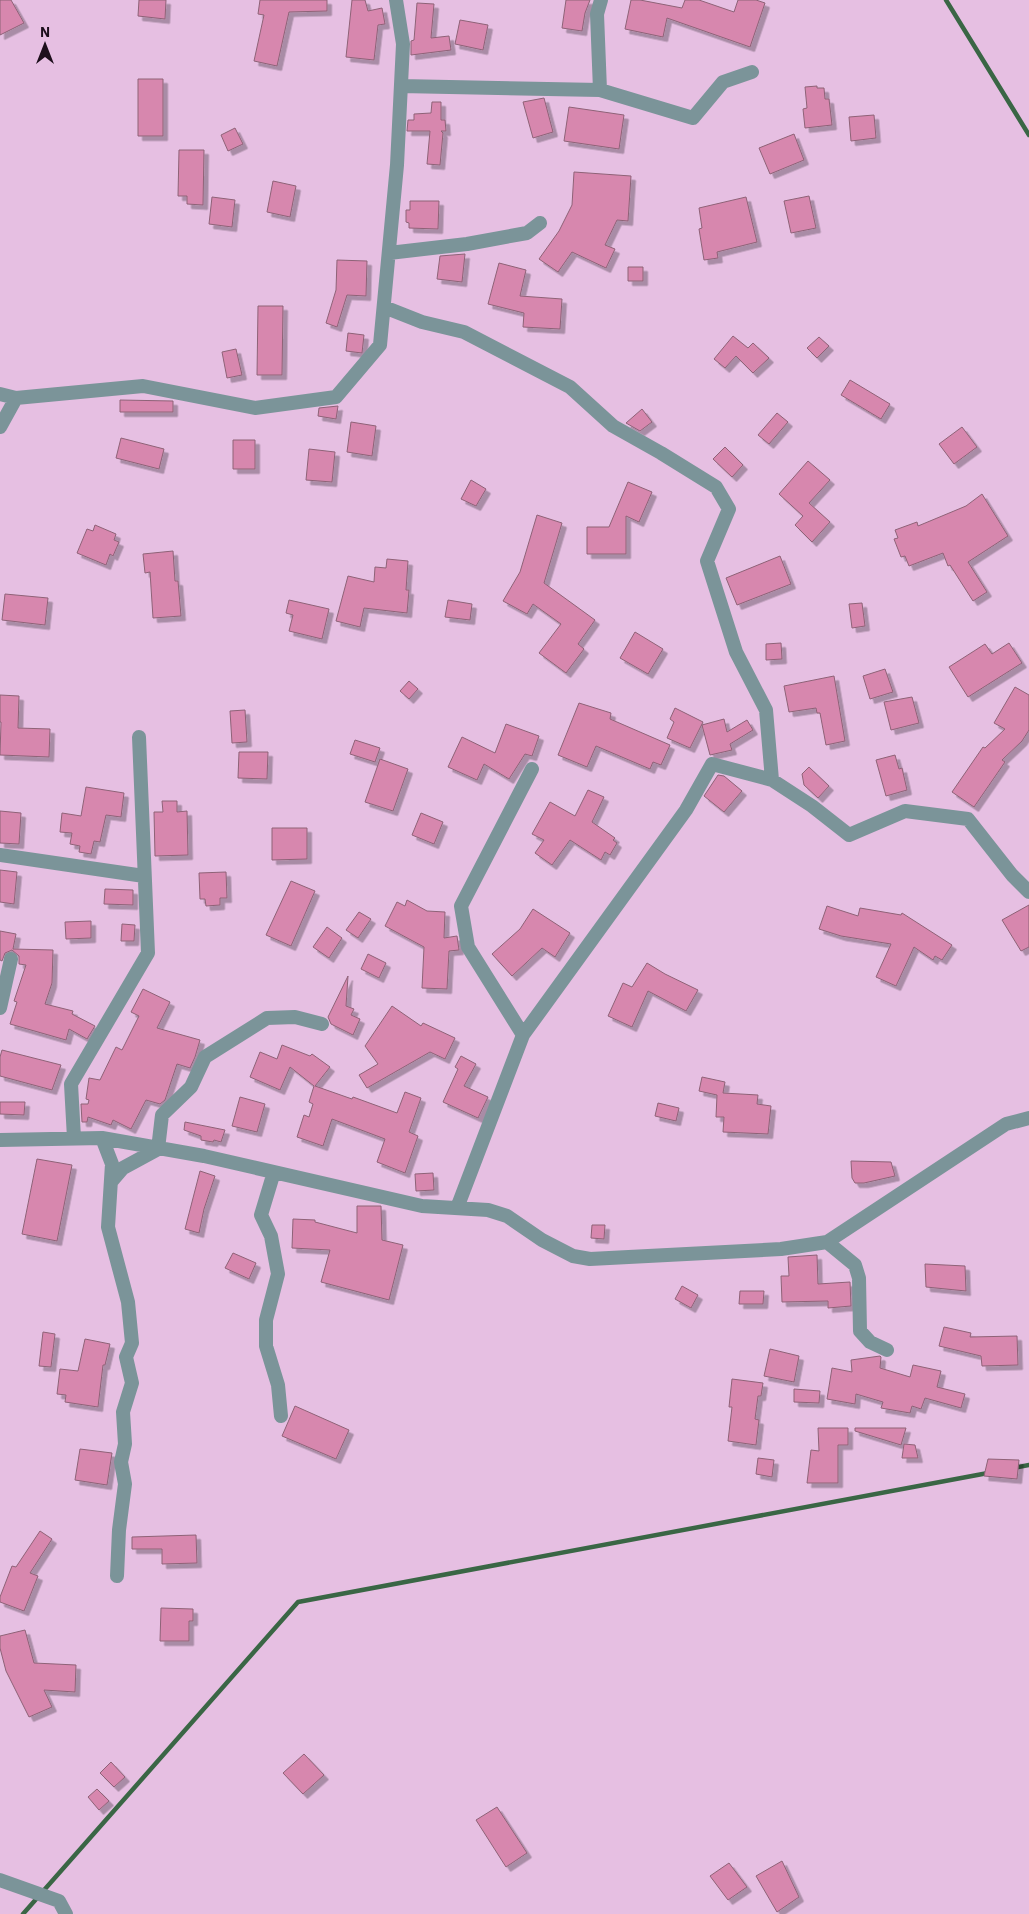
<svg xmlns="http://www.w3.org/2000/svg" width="1029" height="1914" font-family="'IBM Plex Sans',sans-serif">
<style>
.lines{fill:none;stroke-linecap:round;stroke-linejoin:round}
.stream{stroke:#3a6645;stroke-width:4.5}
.building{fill:#d787ae;stroke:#8e6277;filter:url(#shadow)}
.minor{stroke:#7b9499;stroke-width:14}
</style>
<defs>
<filter id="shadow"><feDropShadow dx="4.5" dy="4.5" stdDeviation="0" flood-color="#0004"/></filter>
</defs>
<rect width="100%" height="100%" fill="#e6bfe2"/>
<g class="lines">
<path class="stream" d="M946,0L1029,135
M1013,1468L1029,1465
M23,1914L298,1602L988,1473"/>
</g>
<path class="building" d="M0,0H11L24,23L0,35Z
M139,0H166L165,19L138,16Z
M260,0H327V11L289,12L277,66L254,61L264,15L258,14Z
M352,0H365L368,11L382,8L385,24L378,25L374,60L346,57Z
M566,0H590L585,13L582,31L562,28Z
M631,0H640L682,8L685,0H699L734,12L738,0H756L765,3L750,47L667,18L663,37L625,29Z
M417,3L434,4L431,38L449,36L451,50L411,55V41L414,40Z
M460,20L488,25L483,50L455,44Z
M138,79H163V136H138Z
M817,86V88H824L825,99H829L832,125L805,128L803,109L807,108L805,87Z
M544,98L553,132L533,138L523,102Z
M432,102H441V120H445L446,131H441L443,133L440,165L427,164L430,131H407L408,120H414V114L431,113Z
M569,107L624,115L619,149L564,141Z
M874,115L876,138L851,141L849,117Z
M235,128L243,144L228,151L221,135Z
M794,134L804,160L770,174L759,148Z
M179,150H204L203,205L187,204V196H178Z
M574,172L631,176L628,221L617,220L605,245L615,249L606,268L572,252L558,272L539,259L559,231L572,205Z
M273,181L296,186L290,217L267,212Z
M809,196L816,228L791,233L784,201Z
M212,197L235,200L232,227L209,224Z
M746,197L757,242L717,252L718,258L704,260L699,229L702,228L699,208Z
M410,201H439L438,229L409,228V223L406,222V210H410Z
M465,254L462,282L437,279L440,256Z
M337,260L367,261L366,296L347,295L337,327L326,323L336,290Z
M499,263L526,270L520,296L562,299L560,329L523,327L524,313L488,304Z
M628,267H643V281H628Z
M258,306H283L282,375H257Z
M348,333L364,335L362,353L346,351Z
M733,336L748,348L753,343L769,358L753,373L736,356L725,368L714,359Z
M819,337L829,346L817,358L807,348Z
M236,349L242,375L227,378L222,352Z
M850,380L890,404L881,419L841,395Z
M120,400L173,401V412H120Z
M338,406L336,419L318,416L319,408Z
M642,409L652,422L640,431L626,423Z
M777,413L788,422L769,444L758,435Z
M351,422L376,426L372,456L347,452Z
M962,427L977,447L954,464L939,444Z
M121,438L164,449L159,469L116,458Z
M233,440H255V469H233Z
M725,447L743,465L732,477L713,459Z
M309,449L335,452L332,482L306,480Z
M808,461L830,480L809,503L830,522L812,542L795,525L803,516L779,494Z
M471,480L486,489L476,506L461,499Z
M628,482L652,492L639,522L626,516V554H587V527H609Z
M982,494L1008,536L968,562L987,592L973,601L950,565L948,566L943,553L909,566L905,556L901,557L894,539L898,538L895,530L917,522L918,526L966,506Z
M537,515L562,523L544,583L595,620L578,644L584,649L566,673L539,653L561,624L533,604L527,614L503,601L520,572Z
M95,525L116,534L114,540L119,542L113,556L110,554L106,565L77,553L87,529L93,531Z
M173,551L175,581H178L181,616L153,618L150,572L145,573L143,554Z
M780,556L791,584L737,605L726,578Z
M387,559L408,561L406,590H409L407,613L364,608L360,627L336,621L348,576L374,582L375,567L386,568Z
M5,594L48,598L45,625L2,620Z
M289,600L329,609L322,639L289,631L293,615L286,613Z
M448,600L472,604L470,620L445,617Z
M862,603L865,626L852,628L849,604Z
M635,632L663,649L648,674L620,658Z
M781,643L782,659L766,660V644Z
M1009,643L1022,663L968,697L949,667L985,644L992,654Z
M885,669L893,692L870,699L863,676Z
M834,676L845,741L826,745L820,713H817L816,708L789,712L784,686Z
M409,681L418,689L409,699L400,691Z
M1015,687L1029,695V730L1022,741L1002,760L1005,762L974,807L952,792L983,747L985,748L1005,729L994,723Z
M0,695L19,696L18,728L50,729L49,757L0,755L1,722H0Z
M912,697L919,723L891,730L884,702Z
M579,703L611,713L610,719L670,745L661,765L653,762L650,769L596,746L587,767L558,755Z
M675,708L703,722L690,748L667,738L674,722L670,719Z
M245,710L247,742L232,743L230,711Z
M724,719L727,732L747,720L753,730L730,744L732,750L710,755L702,725Z
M506,724L539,736L532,756L525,754L509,779L484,764L477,780L448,767L462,737L495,753Z
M355,740L380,748L375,762L350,754Z
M239,752H268L267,779L238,778Z
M895,755L899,769L902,768L907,790L886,796L876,760Z
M380,759L408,769L393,811L365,802Z
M809,767L829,786L818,798L804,785L802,774Z
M718,775L724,776L742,791L724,812L704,796Z
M86,787L124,793L121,817L106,815L100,842L94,841L91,854L79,852L80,846L70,844L72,833L60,832L62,813L81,816Z
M588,790L604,797L592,822L615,838L613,840L617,843L610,855L605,852L601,860L570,840L552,865L535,853L544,840L532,834L550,802L575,816Z
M162,801H177V812L187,811L188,855L155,856L154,812H163Z
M0,811L21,813L19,844L0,843Z
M421,813L443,822L434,844L412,835Z
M272,828H307V859L272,860Z
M0,870L17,872L14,904L0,902Z
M226,872L227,898H220V905L206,906L205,899H200L199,873Z
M291,881L315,891L291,946L266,935Z
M105,889L133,890V905L104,904Z
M407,900L427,911L445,912L444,938L457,936L459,950L449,951L447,989L422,988L424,947L385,926L397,902L405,906Z
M1029,905V947L1021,951L1002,920Z
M827,906L858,916L860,908L901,915L902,913L952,945L942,960L935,956L933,960L914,947L896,986L876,977L891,944L841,936L819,929Z
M533,909L570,933L555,957L542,948L512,976L492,954L520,929Z
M359,912L371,919L358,938L346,930Z
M91,921V938L66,939L65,922Z
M122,924L135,925L134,941H121Z
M327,927L342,938L329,958L313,947Z
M0,931L16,934L13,949L53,950L52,983L45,1004L73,1011L72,1014L95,1026L87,1039L69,1029L66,1040L10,1024L17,1002L14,1001L26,965L19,964V956L12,950L5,953L2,961L0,960Z
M368,954L386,963L379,978L361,969Z
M647,963L665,974L698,990L686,1011L648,991L632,1027L608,1016L623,983L632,987Z
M348,976L346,1006L354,1009L351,1015L360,1019L353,1035L331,1024L328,1017Z
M143,989L170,1002L157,1028L200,1040L195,1057L190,1068L177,1064L165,1100L160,1104L146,1100L131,1129L113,1120L111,1125L88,1117L87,1122H82L81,1104H88L89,1100L86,1099L89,1078L100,1080L116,1047L122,1050L139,1016L131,1012Z
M392,1006L421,1026L423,1023L455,1038L445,1059L430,1052L367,1088L359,1075L378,1064L365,1046Z
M282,1045L310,1056L312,1054L330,1067L315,1086L352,1099L353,1097L397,1113L405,1092L421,1098L409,1132L418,1136L405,1173L377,1162L385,1139L332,1119L323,1146L297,1137L304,1115L309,1117L313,1104L309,1102L314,1086L290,1067L280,1090L250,1077L260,1052L277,1059Z
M2,1050L61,1065L52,1090L0,1076V1057Z
M461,1056L476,1064L464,1086L488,1097L478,1118L443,1102L458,1069L455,1067Z
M702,1077L725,1082L723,1093L758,1095L757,1104L771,1106L768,1134L723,1132L724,1117H716L717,1095L699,1091Z
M240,1097L265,1104L257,1132L232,1126Z
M0,1102H25L24,1115L0,1114Z
M658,1103L679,1108L676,1121L655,1116Z
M185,1122L225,1130L221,1142L214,1140L213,1142L201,1140V1136L184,1130Z
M37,1159L72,1165L57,1241L22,1234Z
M851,1161L891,1162L895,1176L864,1183H855L852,1178Z
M200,1171L215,1176L204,1209L199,1233L185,1229Z
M433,1173L434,1190L416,1191L415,1174Z
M357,1206H381L382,1240L403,1245L389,1300L321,1282L330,1250L292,1248L293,1219L315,1220V1222L357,1233Z
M592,1225H605L604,1239L591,1238Z
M233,1253L256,1263L249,1279L225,1268Z
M817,1255L818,1284L850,1282L851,1306L828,1308V1301L782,1302L781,1276H789L788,1257Z
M925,1264L965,1266L966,1291L926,1287Z
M682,1286L698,1295L691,1308L675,1299Z
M740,1291H764L763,1304H739Z
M944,1327L971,1333L970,1337L1017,1336L1018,1365L982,1366L981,1356L939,1346Z
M43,1332L55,1334L51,1367L39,1366Z
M85,1339L110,1344L105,1365H103L98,1407L65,1402L66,1395L57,1394L60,1369L78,1371Z
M770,1349L799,1356L794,1382L764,1376Z
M880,1356L881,1357L880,1368L910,1377L913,1365L941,1371L937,1387L965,1394L961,1408L925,1398L921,1409L912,1406L910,1413L881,1408L883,1402L856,1394L855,1404L827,1399L832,1368L852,1372L851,1360Z
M732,1379L763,1383L761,1396H758L755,1419L759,1420L756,1445L728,1441L732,1407H729Z
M794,1389L820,1391L819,1403L794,1402Z
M295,1406L349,1430L336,1459L282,1436Z
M818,1428H848V1445H838V1483H807L811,1450L819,1451Z
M855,1428H906L901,1445L855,1431Z
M904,1444L915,1445L918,1458H902Z
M80,1449L112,1453L107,1485L75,1480Z
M758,1458L774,1460L772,1477L756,1474Z
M988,1459L1019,1460L1017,1479L984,1476Z
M40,1531L52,1539L30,1573L38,1576L24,1611L0,1602V1597L12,1566L16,1567Z
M196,1535L197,1563L162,1564V1549H132V1537Z
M161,1608L193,1609V1621H189V1641H160Z
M25,1630L34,1663L76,1665L75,1692L44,1690L52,1707L29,1717L6,1671L0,1648V1636Z
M304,1754L324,1775L303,1794L283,1773Z
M111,1762L125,1777L114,1787L100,1773Z
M97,1789L109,1801L99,1810L88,1797Z
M497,1807L527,1853L506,1867L476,1820Z
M782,1861L799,1897L777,1912L756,1876Z
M729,1863L747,1887L728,1900L710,1876Z"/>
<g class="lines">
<path class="minor" d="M401,86L600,90L693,118L723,82L752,72
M600,90L597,14L601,0
M389,253L467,244L527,233L540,223
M384,307L422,322L464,332L570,387L613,426L661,453L716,487L729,509L707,561L736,652L766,710L772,780
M0,394L16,398L143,386L255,408L336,397L380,345L397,165L403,44L396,0
M0,427L16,398
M0,855L144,876
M0,1008L11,959
M523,1035L468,947L461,906L532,769
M74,1138L71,1084L148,953L139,737
M102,1138L112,1164L108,1227L128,1302L132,1343L126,1357L132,1383L123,1412L125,1444L121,1462L125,1484L119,1530L117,1576
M0,1140L102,1138L204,1156L422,1206L488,1210L507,1216L542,1240L573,1256L590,1259L781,1249L827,1242L1006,1124L1029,1118
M274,1172L261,1215L271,1236L278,1274L266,1320V1346L278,1385L281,1416
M111,1182L123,1168L158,1149L162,1115L191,1087L205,1057L267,1018L295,1017L322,1024
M457,1208L523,1035L686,810L712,764L772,780L812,806L849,835L905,811L968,819L1012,875L1029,892
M827,1242L855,1265L859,1278L860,1331L870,1342L887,1350
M0,1880L59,1901L66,1914"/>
</g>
<g transform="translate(45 45)" stroke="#e6bfe2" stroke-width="4" paint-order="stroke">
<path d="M0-4L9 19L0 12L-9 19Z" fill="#1d0f1c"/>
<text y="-8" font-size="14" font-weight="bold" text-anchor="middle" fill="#1d0f1c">N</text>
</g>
</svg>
